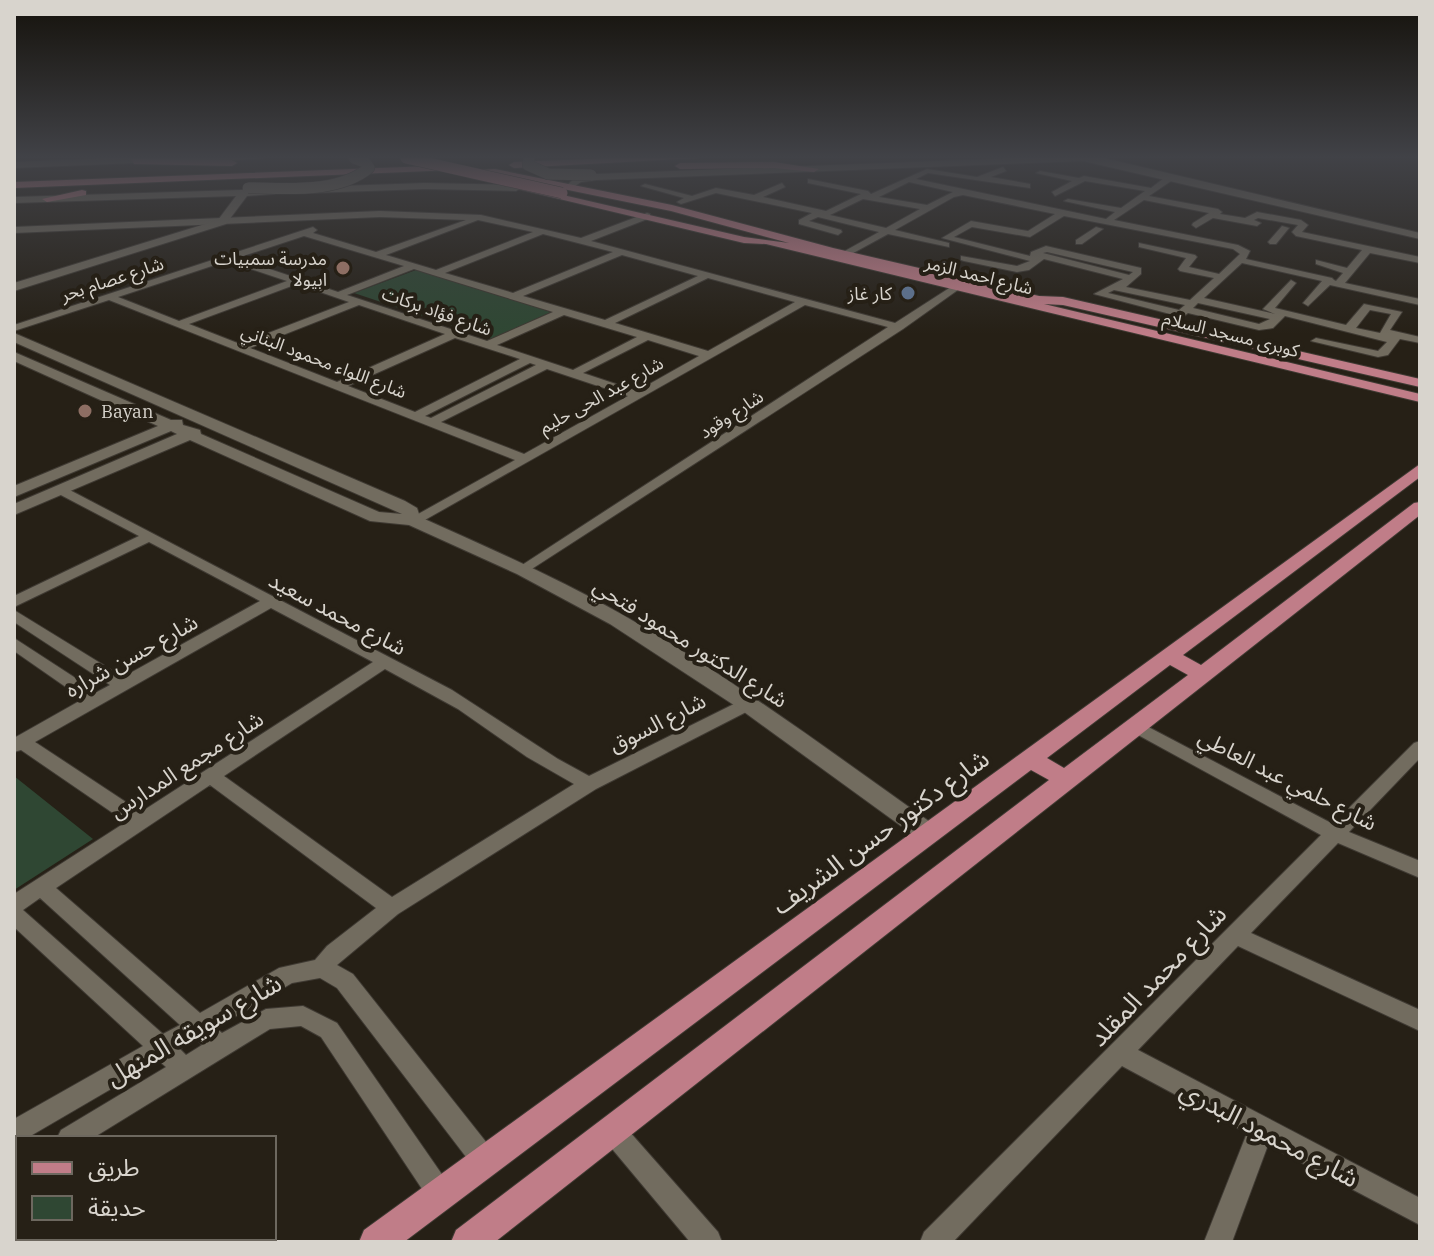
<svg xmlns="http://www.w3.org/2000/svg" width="1434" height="1256" font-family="'IBM Plex Serif','Noto Sans Arabic',serif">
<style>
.green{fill:#2f4733}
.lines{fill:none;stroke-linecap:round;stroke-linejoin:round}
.street-casing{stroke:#3f3a33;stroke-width:2}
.secondary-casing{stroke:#3f3a33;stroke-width:2}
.primary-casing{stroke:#3f3a33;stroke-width:2}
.street{fill:#726c5f;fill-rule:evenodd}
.secondary{fill:#726c5f;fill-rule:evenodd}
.primary{fill:#c07d88;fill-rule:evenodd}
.secondary-bridge-casing{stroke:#3f3a33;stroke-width:12;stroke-linecap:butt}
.primary-bridge-casing{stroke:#3f3a33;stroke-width:12;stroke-linecap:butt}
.secondary-bridge{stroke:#726c5f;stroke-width:11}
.primary-bridge{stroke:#c07d88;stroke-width:11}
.education-dot{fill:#8d6e63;stroke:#262016;stroke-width:3}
.service-dot{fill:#5c6f8a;stroke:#262016;stroke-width:3}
.labels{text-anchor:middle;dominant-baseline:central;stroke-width:8;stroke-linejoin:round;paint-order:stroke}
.far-poi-label{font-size:18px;fill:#d8d4cd;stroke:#262016;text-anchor:end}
.far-street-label{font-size:18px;fill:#d8d4cd;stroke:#262016}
.street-label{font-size:22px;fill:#d8d4cd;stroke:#262016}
.near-street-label{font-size:26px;fill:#d8d4cd;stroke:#262016}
</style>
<rect width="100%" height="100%" fill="#262016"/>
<path class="green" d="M416,270L551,312L492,339L354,293Z
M14,776L93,839L14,890Z"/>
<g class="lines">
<g class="street-casing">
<path id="street" d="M1003,167L1006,171L991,177L1030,184V188L928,173L916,179L1106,219L1115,212L1064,201L1068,199L1121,208L1145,191L1085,181L1055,196L1052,192L1072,181L1036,173L1040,171L1079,178L1084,176L1151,188L1168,175H1174V179L1149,196L1218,209L1222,212L1220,214L1245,218L1257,212L1301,220L1308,225L1302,232L1420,257V263L1370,253L1345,283L1420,299V305L1330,285L1308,306L1303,303L1322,281L1242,263L1204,298L1275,314L1263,309L1291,280L1296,283L1275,308L1346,325L1364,304L1402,312L1390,330L1420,337V343L1400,339L1388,355L1378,357L1311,341L1316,338L1378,351L1387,342L1285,316L1273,328L1259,330L1188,313L1169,328L1164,325L1174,315L1094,294L1123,279L1044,259L1029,270L1017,272L964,261L961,260V256L1017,266L1030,261L942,238L971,221L1028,231L1055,214L963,195L954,197L895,230L949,243V247L888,234L846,257L843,256V252L879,232L818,217L809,221L841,230L842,232L838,235L799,224V220L812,213L716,193L681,204L677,202L684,198L641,186L645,184L692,196L716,188L754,195L782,183L785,187L763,197L826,211L861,194L808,183V179L868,191L871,194L927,169L977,177ZM909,182L953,192L927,205L879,197ZM863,199L920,209L886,228L830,215ZM1144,200L1209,213L1193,223L1192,225L1196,228L1213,218L1257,226L1261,223L1254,220L1258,218L1298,225L1292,232L1296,236L1362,250L1347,268L1316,260V264L1343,273L1336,281L1334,280L1332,278L1246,259L1250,251L1238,245L1114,220ZM1064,216L1233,249L1240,254L1219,274L1189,267L1197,257L1195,255L1139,243V247L1186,258L1178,269L1180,271L1214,278L1190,300L1126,287L1141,274V268L1046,246L1031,252L1030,256L954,237L972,227L1030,237ZM1047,252L1133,272L1129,275L1043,253ZM1114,290L1185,305L1179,310L1108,293ZM1198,303L1270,319L1259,324L1193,308ZM1370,310L1391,314L1380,333L1356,328Z
M380,211L481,215L581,238L647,213L650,214V218L591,241L895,323L954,285L962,287L903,329L524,574L519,573L517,570L519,567L888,327L805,305L416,525L411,524L409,521L411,518L515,460L109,300L14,331V325L313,227L317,230L313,233L376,252L466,220L380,217L14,233V227ZM478,220L533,232L436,270L386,255ZM543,234L613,252L513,293L445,273ZM304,236L404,266L338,292L237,258ZM622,255L698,276L605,320L523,296ZM227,261L287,281L179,321L118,297ZM414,269L433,275L553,312L487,341L347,295ZM708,278L795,302L708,351L615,323ZM297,284L349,302L240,344L189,324ZM359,305L445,334L337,382L250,348ZM564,315L637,337L573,370L497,345ZM455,338L520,359L415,412L348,386ZM648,340L699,356L637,391L583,373ZM530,363L536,365L431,418L425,416ZM547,369L628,396L524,454L441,422Z
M1282,226L1289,228L1276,244H1270L1268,242Z
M1096,227L1103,229L1082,244H1076V240Z
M62,486L452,690L558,759L589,776L742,700H754L757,704L754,708L596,789L398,914L337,965L353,974L494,1152L498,1161L494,1170L485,1173L476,1170L337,988L320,978L292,983L216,1028L222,1033L266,1009L303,1006L337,1023L450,1186L454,1195L450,1204L441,1208L432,1204L321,1037L301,1026L270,1029L93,1138H57L61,1130L166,1067L159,1061L27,1138H18V1142L14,1144V1119L143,1046L14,927V894L126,822L21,750L14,752V738L83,699L14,651V638L97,692L110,685L14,622V610L123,677L260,601L149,542L14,607V596L139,536L57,493L55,490ZM271,608L373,662L141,812L35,742ZM385,669L458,709L527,757L574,784L392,897L224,776ZM210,785L376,908L327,946L315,960L279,968L200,1013L56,888ZM40,898L180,1025L163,1034L23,910ZM196,1039L202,1045L186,1055L180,1049Z
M1135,720L1333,824L1414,743L1420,741V758L1349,832L1420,861V878L1338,843L1251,933L1420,1010V1031L1238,946L1138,1050L1420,1198V1225L1268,1145L1232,1242H1204L1247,1133L1122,1066L953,1242H920L924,1232L1321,835L1129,730L1126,726L1129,722Z
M612,1118L621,1122L718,1232L722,1242H690L603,1138L599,1130L603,1122Z
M18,1158V1183L14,1185V1159Z"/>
</g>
<g class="secondary-casing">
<path id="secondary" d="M112,158H264L191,164L186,161L14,168V162Z
M1017,158H1104L1420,233V239L1083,161L596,180L581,182L571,189L566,186L575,178L596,174Z
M425,183L516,185L521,188L516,191L425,189L310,193L305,190L310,187Z
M270,189L275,192L274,194L247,196L226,224L14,291V283L218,220L236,196L14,203V197Z
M14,333L405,501L417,508L420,517C489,548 558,578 623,615C732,678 834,754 937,827L940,833L937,839L928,842L919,839L740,709L610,624L517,574L409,525L370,521L190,440L14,515V504L177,434L171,431L14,497V486L158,426L14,361V352L171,420H182L183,425L200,430L201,434L379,512L402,514L14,342Z"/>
</g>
<g class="primary-casing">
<path id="primary" d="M614,158H699L514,168L509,165L514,162Z
M131,159L232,160L237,163L232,166L134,164Z
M774,162L819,169L814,172L774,168L680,169L675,166L680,163Z
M457,165L454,170L14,188V182Z
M495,169L672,205L833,248L1039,296L1063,297L1420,379V387L1063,305L1044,304L1420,394V402L766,244L744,243L467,177L478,170ZM495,175L671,211L789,243L744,237L481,176Z
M82,190L86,191V195L47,202L42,199Z
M1420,464V477L1183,655L1201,665L1414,503L1420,502V515L495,1242H451L456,1230L1049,780L1031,770L404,1242H359L364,1230ZM1170,665L1188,675L1064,768L1047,758Z"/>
</g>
<use href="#street" class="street"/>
<use href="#secondary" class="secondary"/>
<use href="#primary" class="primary"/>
<g class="secondary-bridge-casing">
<path id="secondary-bridge" d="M529,158L528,165L548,174L591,175
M248,188C287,188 337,194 369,168L365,162L354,158"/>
</g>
<g class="primary-bridge-casing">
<path id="primary-bridge" d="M406,158L562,193"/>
</g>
<use href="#secondary-bridge" class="secondary-bridge"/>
<use href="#primary-bridge" class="primary-bridge"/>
</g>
<linearGradient id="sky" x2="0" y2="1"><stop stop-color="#15120c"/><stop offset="0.47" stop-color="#414247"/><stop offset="1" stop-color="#414247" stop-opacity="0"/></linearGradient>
<rect width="1434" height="334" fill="url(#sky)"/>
<g class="education-dot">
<circle cx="343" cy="268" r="8"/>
<circle cx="85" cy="411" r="8"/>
</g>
<circle class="service-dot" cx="908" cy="293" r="8"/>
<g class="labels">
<g class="far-poi-label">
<text x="327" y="258">مدرسة سمبيات<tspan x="327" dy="21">ابيولا</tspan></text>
<text x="892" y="293">كار غاز</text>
<text x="101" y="411" text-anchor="start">Bayan</text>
</g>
<g class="far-street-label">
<text transform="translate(979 275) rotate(14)">شارع احمد الزمر</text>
<text transform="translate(112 279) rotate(-18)">شارع عصام بحر</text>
<text transform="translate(437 311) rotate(19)">شارع فؤاد بركات</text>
<text transform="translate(1231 334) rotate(14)">كوبرى مسجد السلام</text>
<text transform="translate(324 361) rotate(21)">شارع اللواء محمود البناني</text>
<text transform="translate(601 395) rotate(-29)">شارع عبد الحى حليم</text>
<text transform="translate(731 414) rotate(-33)">شارع وقود</text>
</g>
<g class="street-label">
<text transform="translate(338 613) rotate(28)">شارع محمد سعيد</text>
<text transform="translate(691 642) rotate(32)">شارع الدكتور محمود فتحي</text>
<text transform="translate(131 655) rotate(-29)">شارع حسن شراره</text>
<text transform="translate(657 722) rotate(-27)">شارع السوق</text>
<text transform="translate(186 764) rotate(-33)">شارع مجمع المدارس</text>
<text transform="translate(1288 779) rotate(27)">شارع حلمي عبد العاطي</text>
</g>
<g class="near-street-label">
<text transform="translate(880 831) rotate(-36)">شارع دكتور حسن الشريف</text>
<text transform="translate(1157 975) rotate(-46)">شارع محمد المقلد</text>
<text transform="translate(193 1029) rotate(-30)">شارع سويقه المنهل</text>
<text transform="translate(1270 1133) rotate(28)">شارع محمود البدري</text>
</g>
</g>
<rect width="1434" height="1256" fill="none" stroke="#d8d4cd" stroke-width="32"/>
<rect x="16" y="1136" width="260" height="104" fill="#262016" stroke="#6d685f" stroke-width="2"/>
<rect x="32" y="1162" width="40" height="12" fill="#c07d88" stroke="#6d685f" stroke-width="2"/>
<text x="88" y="1176" font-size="24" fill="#d8d4cd">طريق</text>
<rect x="32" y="1196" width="40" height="24" fill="#2f4733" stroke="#6d685f" stroke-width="2"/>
<text x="88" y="1216" font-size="24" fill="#d8d4cd">حديقة</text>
</svg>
